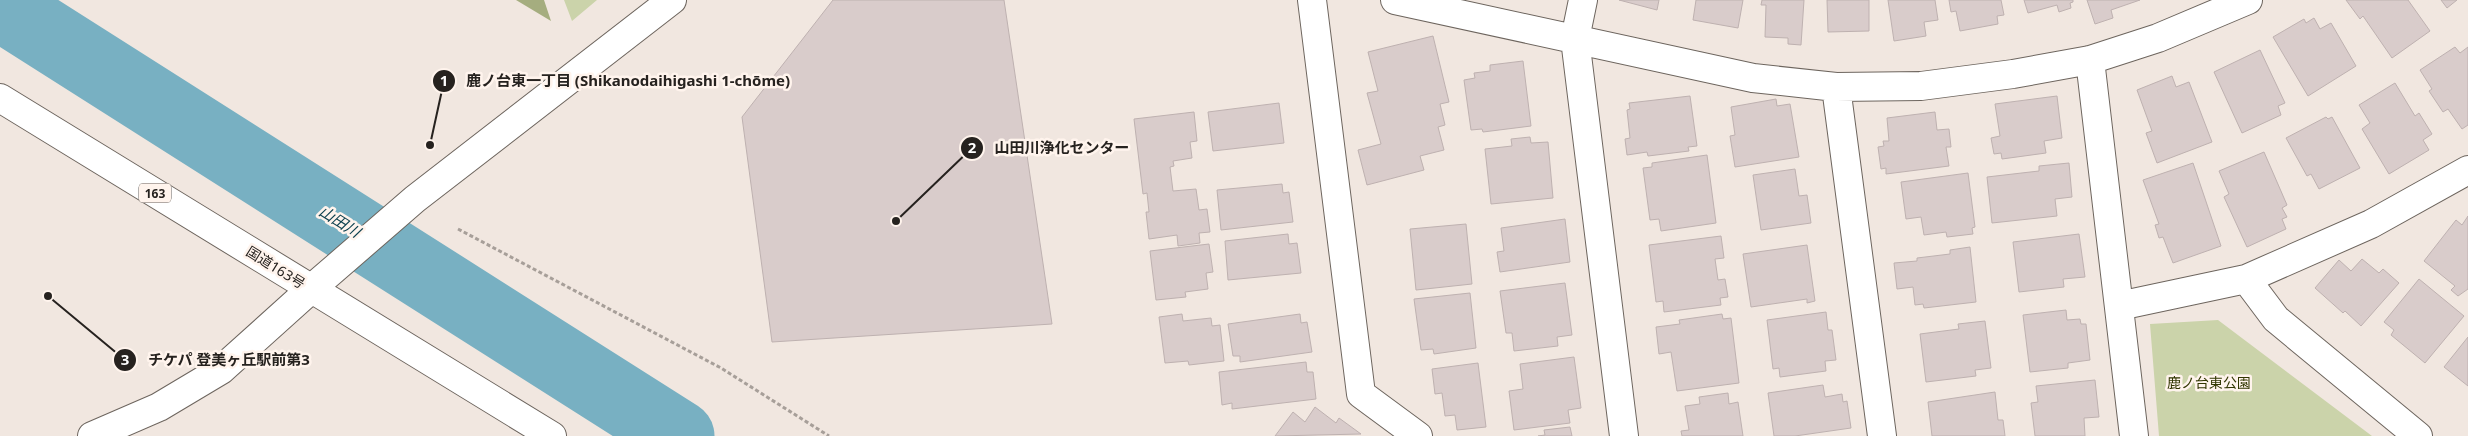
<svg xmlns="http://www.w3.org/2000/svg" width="2468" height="436" font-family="'Noto Sans','Noto Sans JP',sans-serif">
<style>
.green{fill:#cbd3aa}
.forest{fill:#a5ad7f}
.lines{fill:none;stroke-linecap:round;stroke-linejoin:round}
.river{stroke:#78b0c2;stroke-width:71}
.building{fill:#d9cccb;stroke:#beb1b0}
.street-casing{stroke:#6d655e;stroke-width:30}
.secondary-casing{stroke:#6d655e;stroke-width:30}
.highway-casing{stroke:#6d655e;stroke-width:30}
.path{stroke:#a79f99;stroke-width:3;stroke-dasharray:4 2.5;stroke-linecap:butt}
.street{stroke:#fff;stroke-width:28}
.secondary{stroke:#fff;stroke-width:28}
.highway{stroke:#fff;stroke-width:28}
.labels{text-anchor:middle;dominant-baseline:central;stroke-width:5;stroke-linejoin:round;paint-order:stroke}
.shield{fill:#fff4ed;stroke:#67615d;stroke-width:1}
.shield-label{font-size:12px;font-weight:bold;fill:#26221f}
.street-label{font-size:14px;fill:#26221f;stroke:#fff4ed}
.park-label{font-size:14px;fill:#313600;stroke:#fff4ed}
.water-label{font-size:15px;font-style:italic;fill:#104250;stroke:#fff4ed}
.leader{fill:none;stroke:#26221f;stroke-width:2}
.callout-dot{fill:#26221f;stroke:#fff4ed;stroke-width:2}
.mark-label{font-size:15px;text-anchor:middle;font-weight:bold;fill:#fff}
.callout-label{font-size:15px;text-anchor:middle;font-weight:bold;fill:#26221f;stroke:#fff4ed;stroke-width:5;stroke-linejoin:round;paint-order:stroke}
</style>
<rect width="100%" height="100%" fill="#f1e7e0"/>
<path class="green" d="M564,0H597L572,21Z
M2218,320L2372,436H2159L2150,324Z"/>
<path class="forest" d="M516,0H544L551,21Z"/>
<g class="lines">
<path class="river" d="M0,5L679,436"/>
</g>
<path class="building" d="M833,0H1004L1052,324L772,342L742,117Z
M1619,0H1659L1657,10Z
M1696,0H1743L1738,28L1693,20Z
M1762,0H1804L1801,45L1788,44V38L1765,37L1766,5H1761Z
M1827,0H1869V31L1828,32Z
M1888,0H1935L1938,20L1924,22L1926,36L1894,41Z
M1949,0H2001L2004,15L1997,16L1998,24L1960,31L1956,11L1951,12Z
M2024,0H2073V2L2070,3L2071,8L2059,12L2057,5L2028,13Z
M2087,0H2140L2111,10L2113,18L2095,24Z
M2346,0H2408L2430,31L2392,58L2363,16L2360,19Z
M2441,0H2457L2447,8Z
M2314,18L2320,29L2331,23L2356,66L2308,96L2273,37L2304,19L2306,23Z
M1433,36L1449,102L1440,104L1445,125L1438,127L1444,150L1420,156L1424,170L1367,185L1358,150L1381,144L1367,93L1378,91L1368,52Z
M2455,47L2460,53L2468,47V125L2462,129L2448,109L2443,112L2429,91L2432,89L2420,70Z
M2260,50L2285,103L2278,106L2281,115L2242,133L2214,72Z
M1523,61L1531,126L1483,132L1482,129L1471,130L1464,80L1475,78L1474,73L1490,71V65Z
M2172,76L2176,87L2189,82L2212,142L2157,163L2146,133L2152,131L2137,90Z
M2395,83L2415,116L2419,113L2432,134L2423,140L2429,150L2389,174L2362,129L2370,123L2359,105Z
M1690,96L1697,146L1688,147L1689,151L1648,156L1647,152L1627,155L1625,139L1630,138L1627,110L1630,109L1629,103Z
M2057,96L2062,138L2044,141L2046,153L2002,159L2001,153L1994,154L1991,138L2000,136L1995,104Z
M1776,99L1777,106L1790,104L1799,157L1735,167L1730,136L1735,135L1731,107Z
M1279,103L1284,143L1213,151L1208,112Z
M1194,112L1197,141L1190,142L1192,158L1173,161L1174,166L1170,167L1173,191L1196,189L1199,210L1207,209L1210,232L1199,233L1200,243L1178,246L1177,235L1149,239L1146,212H1149L1147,193L1143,194L1134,119Z
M1935,112L1937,130L1949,129L1951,147H1946L1949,166L1886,174V168L1881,169L1878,147L1884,146L1883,141H1889L1887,118Z
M2326,117L2328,119L2332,117L2360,168L2319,189L2311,174L2307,176L2286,138Z
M1530,137L1531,143L1548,142L1553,198L1491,204L1485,149L1512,146L1511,139Z
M2264,152L2287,205L2282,208L2287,217L2282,219L2286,229L2247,247L2224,197L2229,194L2219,171Z
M1707,155L1716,223L1661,231L1659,219L1650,220L1643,168L1652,167V163Z
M2069,163L2072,197L2055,199L2057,216L1992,223L1987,177L2039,171V166Z
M2193,163L2221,246L2173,263L2163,237L2159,238L2155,225L2159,224L2143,180Z
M1795,169L1799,196L1807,195L1811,223L1761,230L1753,175Z
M1968,173L1975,227L1972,228L1973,234L1947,237L1946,232L1924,235L1921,217L1906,219L1901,182Z
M1282,184L1283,193L1289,192L1293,222L1221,230L1217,190Z
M2468,216V289L2458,296L2451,290L2455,286L2424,261L2456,220L2462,225Z
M1565,219L1570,262L1500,272L1497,252L1504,251L1501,228Z
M1466,224L1472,284L1416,290L1410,229Z
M1288,234L1289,244L1297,243L1301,273L1228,280L1225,241Z
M2079,234L2085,277L2063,279L2064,287L2019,292L2013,242Z
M1721,236L1724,258L1715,259L1718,280L1725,279L1728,297L1720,298L1721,305L1664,312L1663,301L1656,302L1649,245Z
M1209,244L1213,272L1206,273L1208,289L1185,292L1186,297L1156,300L1150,251Z
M1807,245L1815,301L1807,303V299L1751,307L1743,254Z
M1970,247L1976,302L1924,308L1923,304L1915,305L1913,287L1897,289L1894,263L1917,261V258L1950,254V250Z
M2362,259L2379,273L2383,269L2399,283L2361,326L2345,311L2343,313L2315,288L2339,260L2351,271Z
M2419,279L2464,316L2425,363L2391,335L2394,330L2384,322Z
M1565,283L1572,335L1557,337L1558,346L1514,351L1512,333H1506L1500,291Z
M1470,293L1476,348L1434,354L1433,349L1421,350L1414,299Z
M2066,310L2067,320L2080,319L2081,324H2086L2090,360L2068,363V368L2030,372L2023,315Z
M1826,312L1828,330H1832L1836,360L1825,361L1826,371L1780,377L1779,368L1773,369L1767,320Z
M1182,314L1183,321L1211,318L1212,326L1220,325L1224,361L1189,365L1188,361L1165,363L1159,317Z
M1300,314L1301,323L1307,322L1312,352L1240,362V356H1233L1228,324Z
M1722,314L1723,319L1731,318L1739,383L1677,391L1671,352L1659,354L1656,327L1680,324L1679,320Z
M1985,321L1991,368L1975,370L1976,376L1926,382L1920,334L1959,329L1958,324Z
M2468,337V386L2444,367Z
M1574,357L1581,408L1568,410L1570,423L1514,430L1509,391L1523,389L1520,364Z
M1306,362L1307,372H1313L1316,399L1232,409V403L1222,405L1219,372Z
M1478,363L1486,427L1457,430L1455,415L1445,416L1442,393L1435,394L1432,369Z
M2095,380L2099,417L2084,418L2085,436H2035L2031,403L2038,402L2036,386Z
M1823,385L1825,397L1842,394L1843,402L1847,401L1851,428L1795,436H1774L1768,393Z
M1995,392L1998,420H2003L2005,436H1932L1928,402Z
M1728,393L1729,404L1738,402L1743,436H1682L1681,431L1689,430L1685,406L1700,404L1699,397Z
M1315,407L1336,423L1339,418L1361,434L1275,436L1293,412L1305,422Z
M1570,427L1572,436H1538L1545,435L1544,430Z"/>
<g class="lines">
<g class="street-casing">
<path id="street" d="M1312,0L1361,394L1418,436
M1395,0L1753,78L1836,87L1921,86L2013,74L2090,60L2158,38L2248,0
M1583,0L1575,39L1624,436
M2090,60L2134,436
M1836,87L1882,436
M2246,279L2276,319L2418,436
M2119,306L2246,279L2371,224L2468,170"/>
</g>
<g class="secondary-casing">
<path id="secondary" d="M92,436L159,407L221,370L311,289L415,199L672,0"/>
</g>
<g class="highway-casing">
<path id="highway" d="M0,98L552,436"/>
</g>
<path class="path" d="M458,229L721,368L829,436"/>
<use href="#street" class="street"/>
<use href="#secondary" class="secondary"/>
<use href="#highway" class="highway"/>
</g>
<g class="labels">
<rect class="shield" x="139" y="183.5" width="32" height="19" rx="4"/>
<g class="shield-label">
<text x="155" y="193">163</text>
</g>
<g class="street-label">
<text transform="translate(276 267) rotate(32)">国道163号</text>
</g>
<g class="park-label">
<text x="2209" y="382">鹿ノ台東公園</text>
</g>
<g class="water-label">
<text transform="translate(340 221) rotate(32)">山田川</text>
</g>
</g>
<path class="leader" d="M430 145L444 81M896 221L972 148M48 296L125 360"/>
<g class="callout-dot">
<circle cx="430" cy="145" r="5"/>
<circle cx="896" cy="221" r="5"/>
<circle cx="48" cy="296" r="5"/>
<circle cx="444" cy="81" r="12"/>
<circle cx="972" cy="148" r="12"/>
<circle cx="125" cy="360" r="12"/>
</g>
<g class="mark-label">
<text x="444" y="86">1</text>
<text x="972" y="153">2</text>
<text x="125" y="365">3</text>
</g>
<g class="callout-label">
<text x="628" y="86">鹿ノ台東一丁目 (Shikanodaihigashi 1-chōme)</text>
<text x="1062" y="153">山田川浄化センター</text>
<text x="229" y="365">チケパ 登美ヶ丘駅前第3</text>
</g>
</svg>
